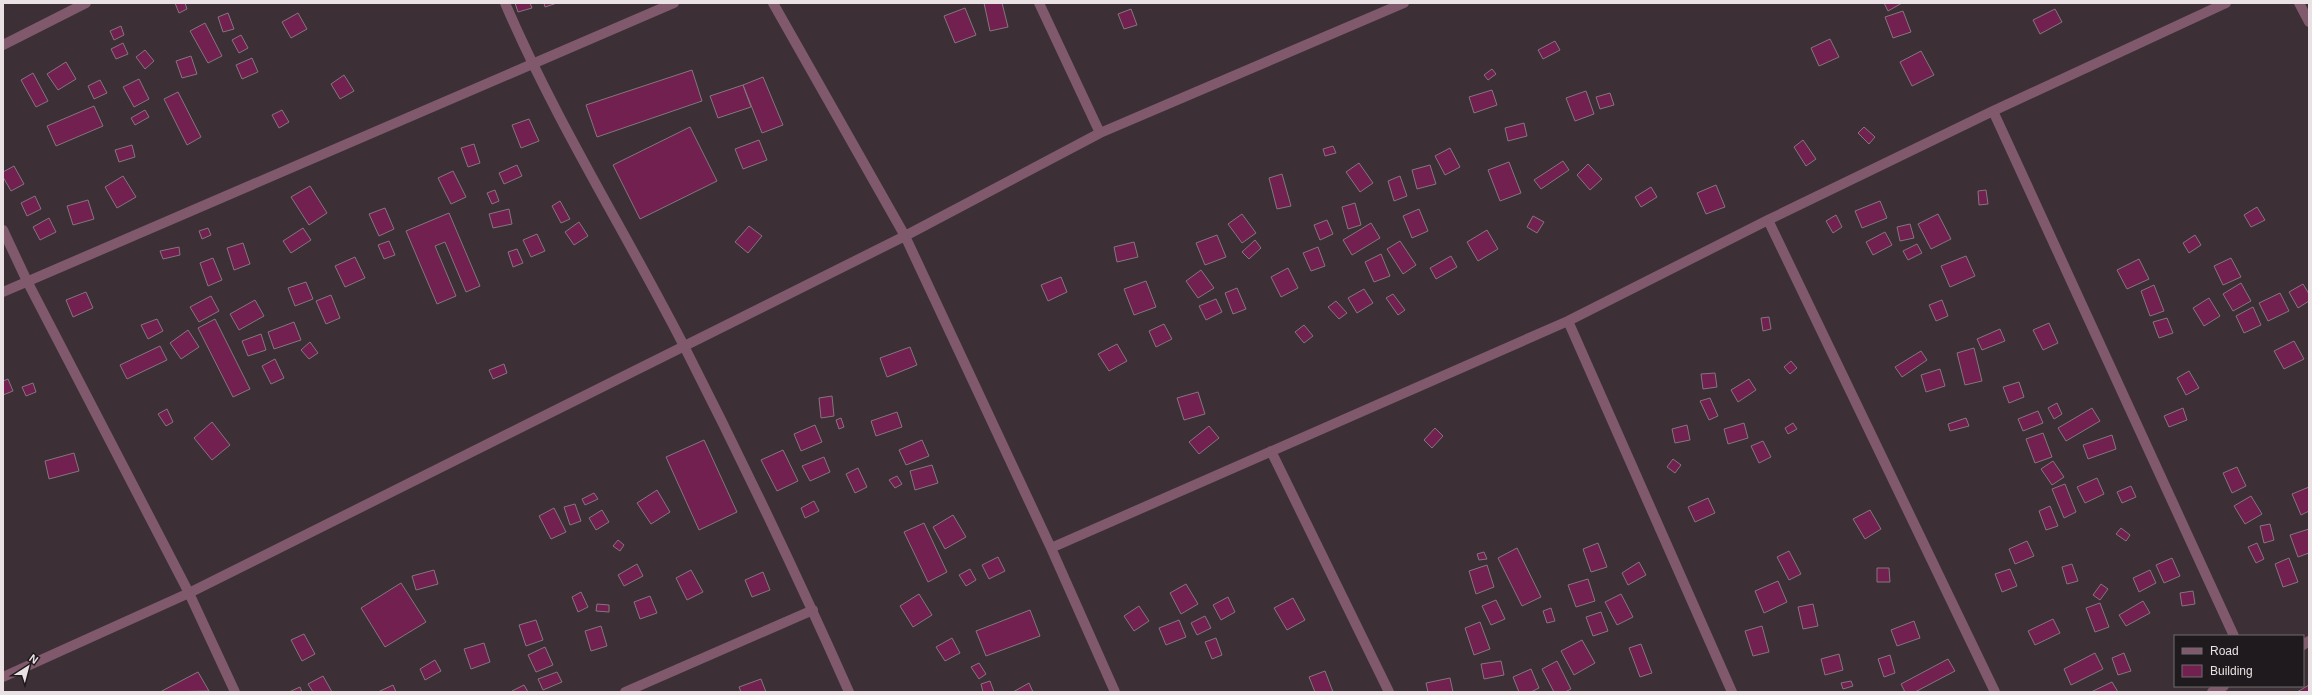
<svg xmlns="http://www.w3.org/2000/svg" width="2312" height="695" font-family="Arial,sans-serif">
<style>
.building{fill:#722050;stroke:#83767c}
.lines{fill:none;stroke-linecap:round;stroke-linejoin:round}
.street{stroke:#80596c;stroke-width:10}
</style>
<rect width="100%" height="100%" fill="#3c3036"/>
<path class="building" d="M175,3H185L187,9L179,13Z
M515,3H530L532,8L518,12Z
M544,3H557L545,7Z
M984,3H1002L1008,27L990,31Z
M1884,3H1902L1888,11Z
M965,8L976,35L955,43L944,16Z
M1131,9L1137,25L1124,29L1118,14Z
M2055,9L2062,22L2040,34L2033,20Z
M1903,11L1911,32L1893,38L1885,17Z
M228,13L234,29L223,32L218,17Z
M298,13L307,29L291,38L282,22Z
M205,23L222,56L208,63L190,31Z
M121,26L124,35L114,40L110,31Z
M241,35L248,48L239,53L232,40Z
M1830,39L1839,57L1819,66L1811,48Z
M1555,41L1560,50L1543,59L1538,50Z
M123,43L128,54L116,59L111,49Z
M145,50L154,61L145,69L136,57Z
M1921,51L1934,75L1912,86L1900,62Z
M191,56L197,74L182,78L176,61Z
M252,58L258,72L242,79L236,65Z
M66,62L76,79L58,90L47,74Z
M1492,69L1496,74L1488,80L1484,75Z
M692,70L702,101L597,137L586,105Z
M33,73L48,101L36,107L21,80Z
M344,75L354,91L340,99L331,84Z
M763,77L783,125L762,133L743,85Z
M139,79L149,99L134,107L123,87Z
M100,80L107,93L94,99L88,86Z
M743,85L751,107L718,118L710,96Z
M1492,90L1497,105L1474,113L1469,97Z
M1586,91L1594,114L1575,121L1566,98Z
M178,92L201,137L187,145L164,99Z
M1610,93L1614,105L1600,109L1596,97Z
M94,106L103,126L56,146L47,126Z
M145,110L149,117L135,125L131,118Z
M282,110L289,122L279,128L272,115Z
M529,119L539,141L521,148L512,125Z
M1524,123L1527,136L1508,141L1505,128Z
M690,127L717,181L640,219L613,165Z
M1864,127L1875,137L1869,144L1858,133Z
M759,140L767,160L743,169L735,149Z
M1803,140L1816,159L1806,166L1794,147Z
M474,144L480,163L468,167L461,148Z
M132,145L135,157L119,162L115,150Z
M1333,146L1336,153L1325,156L1323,149Z
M1450,148L1460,167L1445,175L1435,156Z
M1563,161L1569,170L1541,189L1534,180Z
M1509,162L1521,193L1500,201L1488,170Z
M1359,163L1373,183L1360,192L1346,172Z
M1588,164L1602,179L1590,190L1577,175Z
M517,165L522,176L504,184L499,173Z
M1430,165L1436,184L1417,189L1412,170Z
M14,166L24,184L11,191L3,177V172Z
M453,171L466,197L451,204L438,178Z
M1282,174L1291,206L1277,209L1269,178Z
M123,176L136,197L117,208L105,187Z
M1400,176L1407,196L1394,201L1388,181Z
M1716,185L1725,207L1706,214L1697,193Z
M310,186L327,213L309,225L291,197Z
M1651,187L1657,197L1641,207L1635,197Z
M495,190L499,201L492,204L487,193Z
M1986,190L1988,204L1979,205L1978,191Z
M35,196L41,209L27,216L21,203Z
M88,200L94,219L73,225L67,206Z
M560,201L570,219L561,223L552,206Z
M1880,201L1887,218L1862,228L1855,211Z
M1355,203L1361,225L1348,229L1342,207Z
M2257,207L2265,220L2251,227L2244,215Z
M385,208L394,229L379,236L369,214Z
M509,209L512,224L493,228L489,214Z
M1419,209L1428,231L1412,238L1403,216Z
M449,213L480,286L466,292L445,242L435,246L456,296L437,304L406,231Z
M1242,214L1256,233L1242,243L1228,224Z
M1938,214L1951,239L1931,249L1918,224Z
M1836,215L1842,227L1833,233L1826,221Z
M1533,216L1544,222L1537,233L1527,227Z
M49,218L56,232L40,240L33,227Z
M1327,220L1333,234L1320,240L1314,225Z
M579,222L588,236L574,245L565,232Z
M1371,223L1380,238L1352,255L1343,240Z
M1910,224L1914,238L1900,241L1897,227Z
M749,226L762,236L748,253L735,242Z
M208,228L211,235L202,239L199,231Z
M303,228L311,240L291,253L283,241Z
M1487,230L1498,249L1478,261L1467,242Z
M1885,232L1892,245L1873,255L1866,242Z
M537,234L545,251L531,257L523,240Z
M1217,235L1226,257L1205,265L1196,243Z
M2195,235L2201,245L2189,253L2183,243Z
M1255,240L1261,248L1249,259L1242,252Z
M389,241L395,255L384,259L378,245Z
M1400,241L1416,265L1403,274L1387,249Z
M1134,242L1138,257L1117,262L1114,247Z
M243,243L250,264L234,270L227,248Z
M1917,244L1922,253L1908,260L1903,251Z
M179,247L180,255L163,259L160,251Z
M1318,247L1325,266L1311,271L1303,253Z
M517,249L523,263L513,267L508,252Z
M1381,254L1390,276L1374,282L1365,262Z
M1451,256L1457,267L1436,279L1430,268Z
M1966,256L1975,276L1950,287L1941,266Z
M355,257L365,278L345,287L335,266Z
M213,258L222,280L208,286L200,263Z
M2231,258L2241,277L2223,285L2214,266Z
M2139,259L2149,279L2127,289L2117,270Z
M1288,268L1298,288L1281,297L1271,277Z
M1201,270L1214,288L1198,298L1186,281Z
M1061,277L1067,292L1048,301L1041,285Z
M1146,281L1156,307L1134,315L1124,289Z
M306,282L313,299L295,306L288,288Z
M2241,283L2251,301L2233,311L2223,294Z
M2303,284L2309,294V301L2298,308L2289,292Z
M2154,285L2164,311L2150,316L2141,291Z
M1237,288L1246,309L1233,314L1225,293Z
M1364,289L1373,303L1357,313L1348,298Z
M86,292L93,308L73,317L66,300Z
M2280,293L2289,311L2268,321L2259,303Z
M1393,294L1405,310L1398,315L1386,298Z
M331,295L340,318L326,324L316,301Z
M211,296L219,311L199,322L190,307Z
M2209,298L2220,316L2204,326L2193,308Z
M1216,299L1222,312L1206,320L1199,306Z
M255,300L264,316L239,330L230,314Z
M1942,300L1948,316L1936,321L1929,305Z
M1336,301L1347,313L1339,319L1328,307Z
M2253,307L2261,325L2244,333L2236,316Z
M1769,317L1771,329L1763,331L1761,318Z
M2167,318L2173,333L2159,338L2153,322Z
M157,319L163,331L148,339L141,325Z
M215,319L250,389L233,397L198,328Z
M294,322L301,340L274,349L268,332Z
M2049,323L2058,343L2043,350L2033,330Z
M1164,324L1172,339L1156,347L1149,331Z
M1304,325L1313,336L1304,343L1295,332Z
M2000,329L2005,341L1982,350L1977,339Z
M188,330L199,347L181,359L170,343Z
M261,334L266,350L248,356L242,341Z
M2294,341L2304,359L2284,369L2274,351Z
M310,342L318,353L309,359L301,350Z
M1117,344L1127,361L1109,371L1098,354Z
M160,346L167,360L127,379L120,365Z
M910,347L917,365L887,377L880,358Z
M1974,348L1982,381L1965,385L1957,353Z
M1921,351L1927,360L1902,377L1895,367Z
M275,359L284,378L271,384L262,366Z
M1791,361L1797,368L1790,374L1784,367Z
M504,364L507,373L493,379L489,370Z
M1940,369L1945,386L1926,392L1921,375Z
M2189,371L2199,388L2186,395L2177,378Z
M1715,373L1717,387L1703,389L1701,374Z
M8,379L13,391L3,395V381Z
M1749,379L1756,390L1738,402L1731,390Z
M2019,382L2024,397L2009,403L2003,387Z
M33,383L36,392L26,396L22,387Z
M1198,392L1205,414L1184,420L1177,398Z
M832,396L834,416L821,418L819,398Z
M1710,398L1718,416L1709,420L1700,401Z
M2057,403L2062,414L2054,419L2048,408Z
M2092,408L2100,421L2066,441L2058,428Z
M2183,408L2187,420L2169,427L2164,416Z
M167,409L173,422L166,426L158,414Z
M2038,411L2043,423L2023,431L2018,419Z
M897,412L902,427L876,436L871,421Z
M841,418L844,427L839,429L836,420Z
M1966,418L1969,426L1950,431L1948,424Z
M212,422L230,445L212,460L194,438Z
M1744,423L1748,438L1728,444L1724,429Z
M1793,423L1797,429L1788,434L1785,428Z
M815,425L822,442L801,451L794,434Z
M1687,425L1690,440L1675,443L1672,429Z
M1209,426L1219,438L1199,454L1189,442Z
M1435,428L1443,436L1432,448L1424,440Z
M2043,433L2052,457L2035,463L2026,439Z
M2112,435L2116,449L2088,459L2083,445Z
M704,440L737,512L699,530L666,457Z
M922,440L929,456L906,465L899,450Z
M1763,441L1771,457L1759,463L1751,446Z
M783,450L798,481L777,491L761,460Z
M74,453L79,471L49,479L45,461Z
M824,457L830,472L810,481L802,466Z
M1673,459L1681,465L1675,473L1667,467Z
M2053,461L2064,477L2052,485L2041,469Z
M932,465L938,483L915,490L910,471Z
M2237,467L2246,486L2232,493L2223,473Z
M858,468L867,487L855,493L846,474Z
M897,476L902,484L895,488L889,480Z
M2097,478L2104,494L2085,503L2077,487Z
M2065,484L2076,512L2064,518L2052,489Z
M2131,486L2136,497L2122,503L2117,492Z
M2309,487V511L2301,515L2292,494Z
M657,490L670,512L651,524L637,503Z
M594,493L598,499L585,505L582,499Z
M2251,496L2262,514L2245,524L2234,506Z
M1708,498L1715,513L1695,522L1688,507Z
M814,501L819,511L805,518L801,508Z
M575,504L581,521L570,525L564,507Z
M2050,506L2058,526L2046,530L2039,511Z
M554,508L566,532L551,539L539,516Z
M602,510L609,522L596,530L589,518Z
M1870,510L1881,529L1865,539L1853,519Z
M953,515L966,537L945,549L933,527Z
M924,523L947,572L928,582L904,532Z
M2270,524L2274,540L2264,543L2260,526Z
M2121,528L2130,535L2126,541L2116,534Z
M2309,529V553L2298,557L2290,535Z
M618,540L624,545L620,551L613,546Z
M2027,541L2034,556L2015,564L2009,549Z
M1598,543L1607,567L1591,572L1583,549Z
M2257,543L2264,559L2256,563L2248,547Z
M1517,548L1541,597L1522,606L1498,558Z
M1789,551L1801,574L1789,580L1777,557Z
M1484,552L1487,559L1479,560L1477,554Z
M998,557L1005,571L989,579L982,565Z
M2172,558L2180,576L2164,583L2156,565Z
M2289,558L2298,582L2283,587L2275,564Z
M1639,562L1646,575L1628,585L1622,573Z
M637,564L643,576L624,586L618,575Z
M2072,564L2078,581L2067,584L2062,567Z
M1487,565L1494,587L1476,594L1469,571Z
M1877,568H1889L1890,582H1877Z
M970,569L976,580L966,586L959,575Z
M2010,569L2017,586L2002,592L1995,574Z
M434,570L438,584L416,590L412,576Z
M691,570L703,592L687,600L676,578Z
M2150,570L2156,583L2139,592L2133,578Z
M763,572L770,590L752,597L745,580Z
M1588,579L1595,601L1576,607L1568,585Z
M1778,581L1787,602L1764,613L1755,591Z
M401,583L426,622L385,647L361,608Z
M1186,584L1198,604L1181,614L1170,593Z
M2101,584L2108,589L2100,600L2093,595Z
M2193,591L2195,604L2182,606L2180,593Z
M581,592L588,607L578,612L572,597Z
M919,594L932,615L913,627L900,606Z
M1621,594L1633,617L1617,625L1605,602Z
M650,596L657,613L640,619L634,602Z
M1228,597L1235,612L1221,620L1213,605Z
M1293,598L1305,620L1287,630L1274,608Z
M1496,600L1505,619L1491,625L1482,606Z
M2143,601L2150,613L2126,626L2119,615Z
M2100,603L2109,627L2095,632L2086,608Z
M597,604L609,605V612L596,611Z
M1813,604L1818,626L1803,629L1798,607Z
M1139,606L1149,621L1134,631L1124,616Z
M1551,608L1555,621L1547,623L1543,611Z
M1030,610L1040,636L986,656L976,631Z
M1601,612L1608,631L1593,636L1586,617Z
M1205,616L1211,628L1197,635L1191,623Z
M2053,619L2060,633L2035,645L2028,631Z
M536,620L543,640L526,646L519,625Z
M1179,620L1186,637L1166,645L1159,628Z
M1914,621L1920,638L1897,646L1891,630Z
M1480,622L1490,649L1474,655L1465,628Z
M601,626L607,646L591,651L585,631Z
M1762,626L1769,652L1753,656L1745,631Z
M304,634L315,654L302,661L291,640Z
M952,638L960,653L945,661L936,647Z
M1216,638L1222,655L1212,659L1205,642Z
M1582,640L1595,663L1574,675L1561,651Z
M484,643L490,662L471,669L464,649Z
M1641,644L1652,673L1640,677L1629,648Z
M545,647L553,665L536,672L528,655Z
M2095,653L2103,669L2071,685L2064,669Z
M2124,653L2131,671L2118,675L2112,658Z
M1839,654L1843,670L1825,675L1821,659Z
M1890,655L1895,673L1884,677L1878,659Z
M1948,659L1955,671L1915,692H1905L1901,684Z
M435,660L441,671L425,680L420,669Z
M1501,661L1504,675L1484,679L1481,664Z
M1557,661L1571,689L1565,692H1554L1542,669Z
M979,663L986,674L979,679L971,667Z
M1531,669L1539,688L1531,692H1519L1513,677Z
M1325,671L1333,692H1315L1309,677Z
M198,672L209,691L160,692Z
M557,672L562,682L543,690L538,679Z
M323,676L332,692H313L308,684Z
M1450,678L1453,692H1428L1426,683Z
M761,679L766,692H741L739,687Z
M990,681L994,692H983L981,684Z
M1851,681L1853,686L1843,689L1841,683Z
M2112,682L2118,692H2091Z
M1029,683L1033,692H1013Z
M393,685L396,692H378Z
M524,685L528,692H513L512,691Z
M2309,685V692H2297Z
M300,687L302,692H289Z"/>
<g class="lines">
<path class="street" d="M505,3C556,122 625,231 684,346C742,460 797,575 849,692
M773,3L905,236L1051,548L1115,692
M1039,3L1100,133
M2299,3L2309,22
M3,45L86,3
M1993,111L2234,636
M1768,220L1995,692
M3,230L27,281L189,593L235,692
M3,292L674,3
M1568,321L1732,692
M1271,451L1389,692
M1051,548L1568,321L1768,220L1993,111L2226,3
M2303,645L2309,641
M3,677L189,593L905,236L1100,133L1404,3
M625,692L813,610
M2212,692L2224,686"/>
</g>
<rect width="2312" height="695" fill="none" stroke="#e9e1e4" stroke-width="8"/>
<rect x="2174" y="635" width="130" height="52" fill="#1f1a1d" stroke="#706a6d"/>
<rect x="2182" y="648" width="20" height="6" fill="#80596c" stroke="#706a6d"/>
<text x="2210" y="655" font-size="12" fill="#e9e1e4">Road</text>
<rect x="2182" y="665" width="20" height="12" fill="#722050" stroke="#706a6d"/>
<text x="2210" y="675" font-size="12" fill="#e9e1e4">Building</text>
<g transform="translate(28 667) rotate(36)" stroke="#1f1a1d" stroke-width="3" paint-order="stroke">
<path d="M0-3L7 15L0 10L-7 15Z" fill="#e9e1e4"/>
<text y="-6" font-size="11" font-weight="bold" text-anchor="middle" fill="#e9e1e4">N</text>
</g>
</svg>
